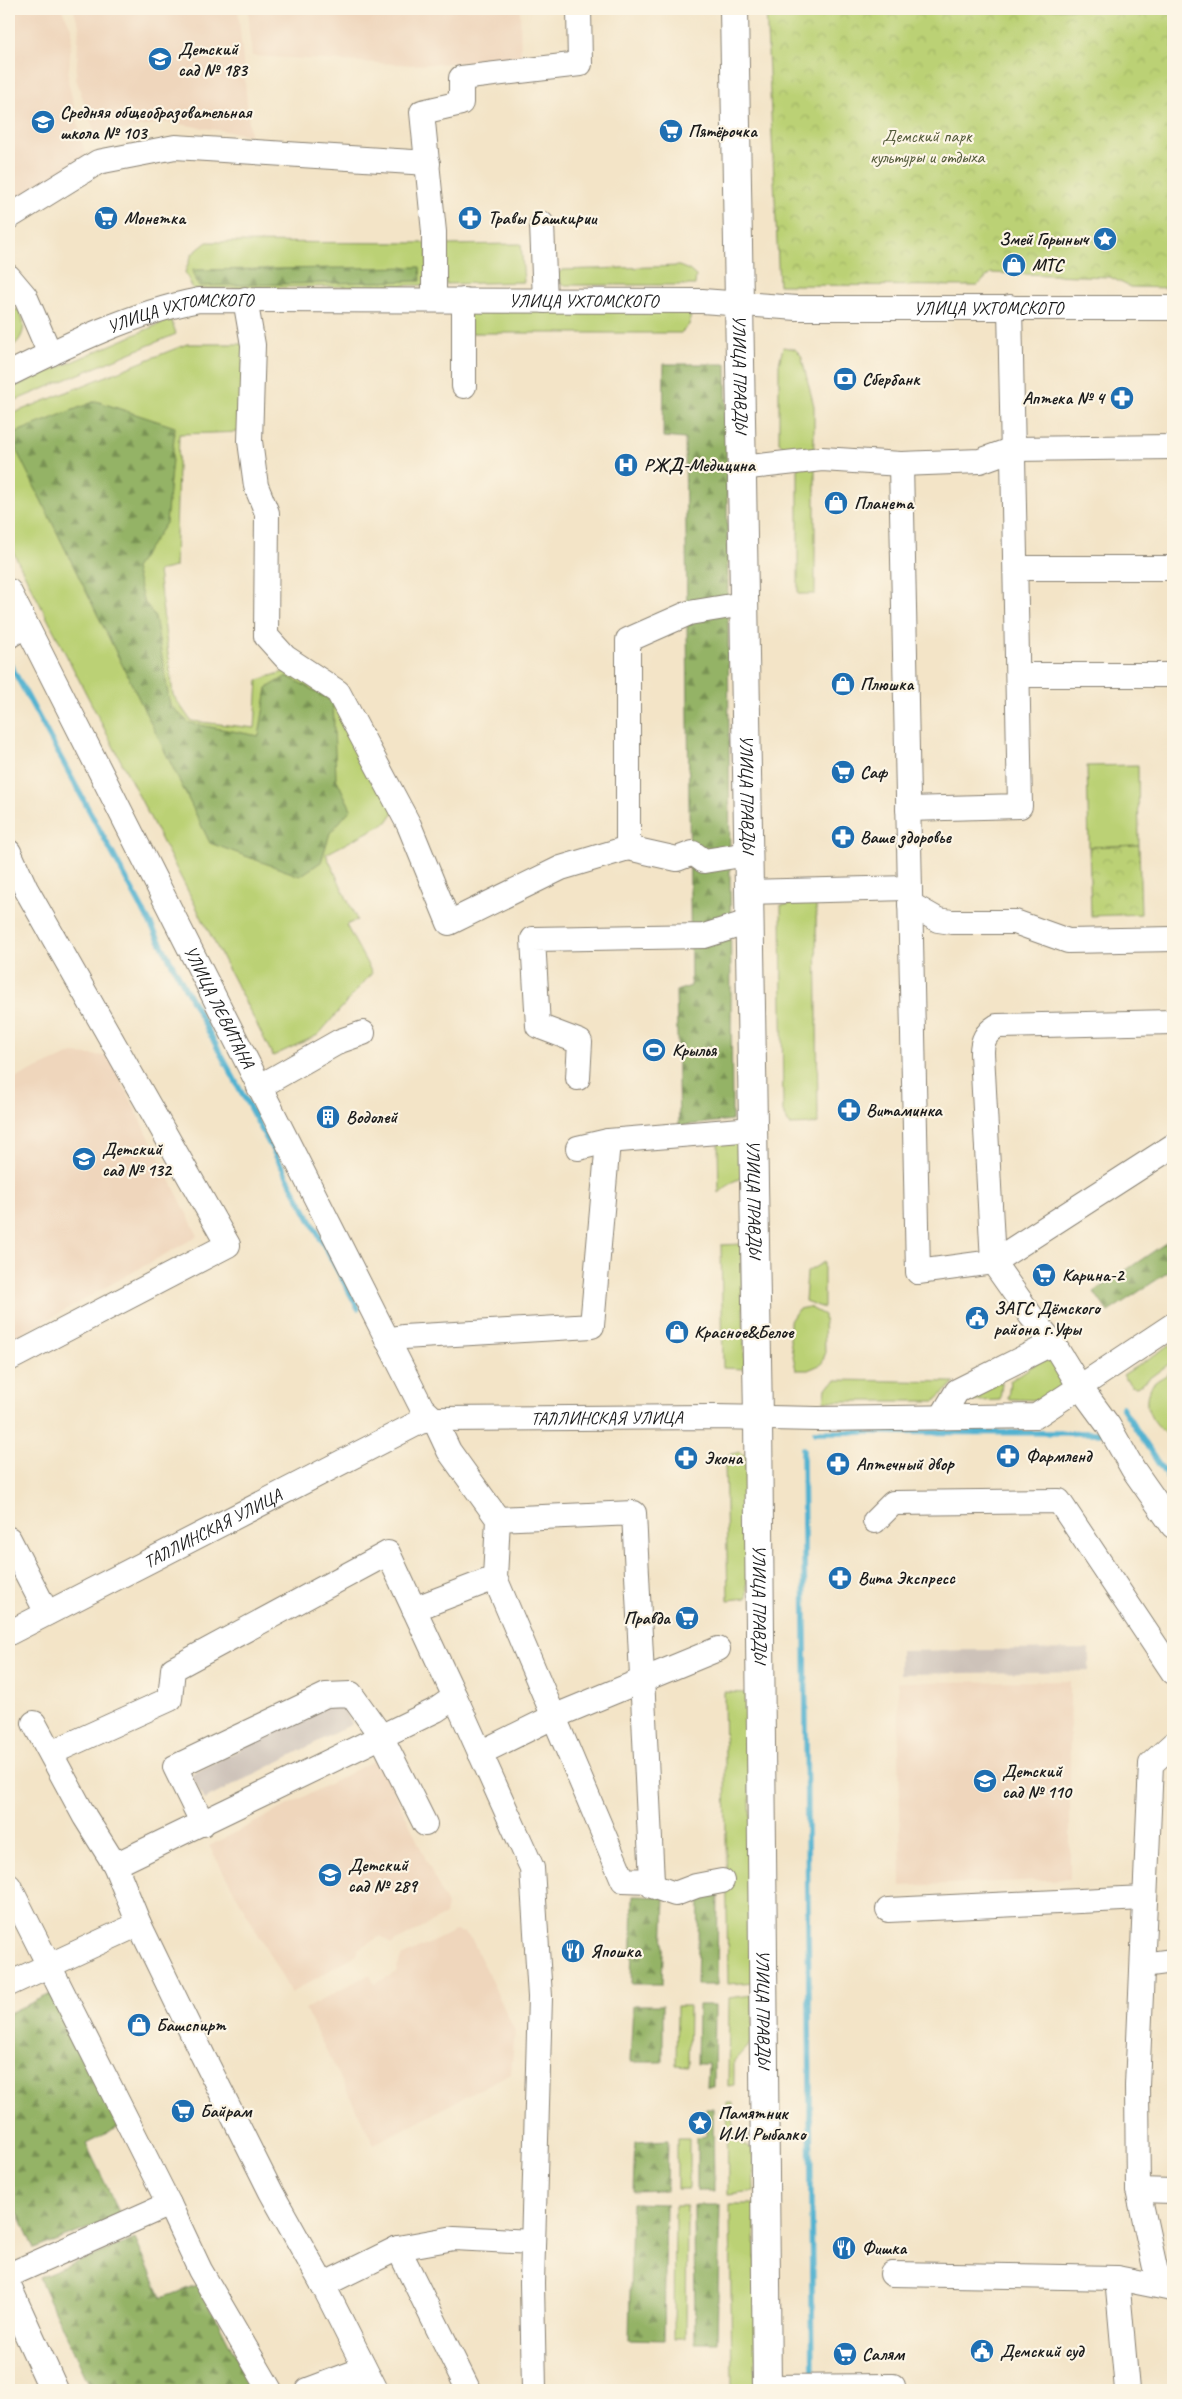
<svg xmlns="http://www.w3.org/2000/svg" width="1182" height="2399" font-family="Caveat,sans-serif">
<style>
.built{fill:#efd6bc}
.industrial{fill:#cdc2b9}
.green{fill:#bbd175;stroke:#6c7648}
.forest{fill:url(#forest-firs);stroke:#586841}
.park{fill:url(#park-crowns);stroke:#6c7648}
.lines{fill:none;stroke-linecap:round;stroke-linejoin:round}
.stream{stroke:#52b2d0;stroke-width:5.5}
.minor-casing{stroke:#888072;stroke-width:26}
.major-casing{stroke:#888072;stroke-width:30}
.minor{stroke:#fff;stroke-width:24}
.major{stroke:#fff;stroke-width:28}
.labels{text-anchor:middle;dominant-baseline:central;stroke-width:4.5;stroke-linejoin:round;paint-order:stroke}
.poi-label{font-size:18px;font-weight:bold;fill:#1c1c1c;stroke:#fcf5e5;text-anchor:start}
.park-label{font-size:18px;fill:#545b3b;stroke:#fcf5e5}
.street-label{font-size:18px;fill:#1c1c1c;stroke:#fcf5e5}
</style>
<defs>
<pattern id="forest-firs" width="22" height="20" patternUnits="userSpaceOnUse" patternTransform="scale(1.25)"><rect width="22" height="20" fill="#94b366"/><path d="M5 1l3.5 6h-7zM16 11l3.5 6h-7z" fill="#789153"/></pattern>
<pattern id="park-crowns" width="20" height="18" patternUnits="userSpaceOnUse" patternTransform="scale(1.25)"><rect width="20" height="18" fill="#bbd175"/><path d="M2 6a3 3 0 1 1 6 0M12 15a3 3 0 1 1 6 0" fill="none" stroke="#a0b365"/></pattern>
</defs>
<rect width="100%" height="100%" fill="#fcf5e5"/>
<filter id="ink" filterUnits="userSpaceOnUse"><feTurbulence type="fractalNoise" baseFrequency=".02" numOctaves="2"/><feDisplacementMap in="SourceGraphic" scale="10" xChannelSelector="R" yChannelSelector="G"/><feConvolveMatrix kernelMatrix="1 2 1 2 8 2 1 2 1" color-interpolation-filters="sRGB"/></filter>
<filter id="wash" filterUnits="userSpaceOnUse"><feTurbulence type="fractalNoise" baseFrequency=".0096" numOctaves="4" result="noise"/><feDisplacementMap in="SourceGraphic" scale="20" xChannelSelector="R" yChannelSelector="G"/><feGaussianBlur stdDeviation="1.12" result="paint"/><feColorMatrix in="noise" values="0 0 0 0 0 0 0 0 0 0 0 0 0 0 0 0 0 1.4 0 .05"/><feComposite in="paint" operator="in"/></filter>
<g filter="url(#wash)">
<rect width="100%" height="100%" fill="#f3e4c7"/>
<path class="built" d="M9,9H62L72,30L68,80L87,163L9,210Z
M73,9H238L250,135L166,122L96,136L76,79L79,25Z
M248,9H520L521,60L414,65L252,56Z
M71,1054L109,1056L198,1236L9,1341V1081Z
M1070,1681V1879L901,1886L898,1682Z
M379,1758L447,1905L445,1915L391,1944L381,1936L358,1949L356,1955L291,1993L209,1846Z
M455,1931L465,1933L472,1940L515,2031L511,2073L374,2144L305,2009L370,1974L375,1984L396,1972L401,1957Z"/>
<path class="industrial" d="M1089,1649V1671L900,1674V1651Z
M339,1698L352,1724L204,1800L191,1775Z"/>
<path class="green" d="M207,242L427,243V285L193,289L185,272L192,254Z
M521,244L524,282L446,284L443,245Z
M679,266L689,270L696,276L695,285H563L556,281L557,274L563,270Z
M469,308H692L689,325L681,333H470Z
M18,309C28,324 24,340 9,349V313Z
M171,319L176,334L9,403V389Z
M187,344H248L244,432L179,434L175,567L158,571L173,695L191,721L255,728L258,680L293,669L346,699L400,803L387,822L326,854L357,920L346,925L372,973L318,1035L273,1056L9,544V415Z
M783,347L795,349L801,355L814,406V455L795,457L779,442V364Z
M798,466H815V594H798Z
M1138,765L1139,845L1089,847L1087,766Z
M816,903L818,1124L789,1125L783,1112L781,905Z
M722,1137L739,1140L743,1177L732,1182L719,1193L718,1144Z
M741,1244L745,1369L723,1368L721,1245Z
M824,1262V1308L805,1301L807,1272Z
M809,1307L824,1315L825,1354L822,1364L808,1370H796L790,1341V1321L798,1309Z
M1173,1343V1361L1137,1387L1131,1386L1123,1375Z
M1049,1355L1068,1377C1051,1406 1039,1399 1008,1399L1010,1381Z
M1173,1371V1437C1155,1430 1137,1404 1153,1384C1158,1379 1167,1375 1173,1371Z
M836,1380L955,1382L935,1401H824L826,1388Z
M1002,1382L1000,1400L959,1402L992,1384Z
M739,1452L746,1456L747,1598L728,1600L725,1460L729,1455Z
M724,1692L747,1693L755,1982L728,1984Z
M752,1995L753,2040L734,2061V2085L728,2086L729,1998Z
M677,2006H689L688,2066L676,2065Z
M727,2103H733L734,2139L753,2150L754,2191L728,2194Z
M677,2138H689V2189H677Z
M730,2204H755L756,2390H732Z
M675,2206H687L686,2339H674Z"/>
<path class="forest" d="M420,267L421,281L198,286L193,270Z
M664,364H726L732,1120L679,1126L676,991L691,986L685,439L663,437Z
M96,401L175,427L166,523L135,568L143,600L155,617L170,705L189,723L259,736L267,688L287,676L333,701L336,778L351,809L330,833L321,862L300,876L210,843L9,435Z
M1173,1238V1269L1108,1312L1094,1292Z
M718,1889L717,1985H697L699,1898Z
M633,1896L665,1897L662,1984H631Z
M51,1994L119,2127L86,2144L121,2216L34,2249L9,2192V2013Z
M633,2005H663V2062H630Z
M698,2005H715L714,2087H707L708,2064H697Z
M706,2109H713L714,2191H697V2137L706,2136Z
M668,2140L667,2190L633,2191L635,2142Z
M632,2203L666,2204L664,2340L629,2339Z
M694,2205H720L717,2343H695Z
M135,2239L162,2298L199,2284L253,2390H92L39,2278Z"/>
<path class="park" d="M766,9H1173V288L1130,287L1110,277L991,273L977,286L779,285Z
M1139,845L1141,914L1091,916L1089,847Z"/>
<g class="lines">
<path class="stream" d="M9,662L358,1308
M1122,1407L1173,1486
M815,1432L1103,1433
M803,1449L813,2382"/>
</g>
</g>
<g filter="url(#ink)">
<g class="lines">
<g class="minor-casing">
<g id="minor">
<path d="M9,217L98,162L175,147L428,163"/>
<path d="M542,224L545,301"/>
<path d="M9,277L25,296L50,354"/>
<path d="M245,299L253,345L250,441L256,486L267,513L266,636L285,657L338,692L409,825L449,923L561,868L628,848"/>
<path d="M434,300V232L422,112L461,103V78L580,64L579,9"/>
<path id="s1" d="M9,374C69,344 132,313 199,300L702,301L797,308H1173"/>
<path d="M464,386V300"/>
<path d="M901,464L918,1272L993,1262L1173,1146"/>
<path d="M741,468L822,459L901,464L980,461L1013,449L1173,447"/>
<path d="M1016,568H1173"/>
<path id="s2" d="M9,591L422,1408L434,1419L449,1451L498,1519L495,1578L623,1880L652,1881V1886L675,1894L696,1886L722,1881"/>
<path d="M743,604L689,613L628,640V848L677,859L693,853L704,861L748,854"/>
<path d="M9,636L26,625"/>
<path d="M1018,675H1173"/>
<path d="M908,809L1020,806L1010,307"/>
<path d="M9,852L26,889L228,1245L9,1359"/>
<path d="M748,892L909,888"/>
<path d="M910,904L938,920L952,922H1015L1068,941L1173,939"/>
<path d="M1173,1022L997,1026C986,1033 982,1040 982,1053L993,1262L1031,1316L1053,1343L1080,1387L1108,1425L1133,1469L1173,1526"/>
<path d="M578,1078L580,1042L538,1026L533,939L704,936L749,922"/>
<path d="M259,1087L340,1041L363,1033"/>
<path d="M578,1148L608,1141L753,1129"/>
<path d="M387,1340L403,1337L592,1326L608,1141"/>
<path d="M941,1418L957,1391L1053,1343"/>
<path d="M498,1519L634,1513L652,1881"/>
<path d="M875,1521L893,1503L1059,1501L1173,1672"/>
<path d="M9,1539L47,1613"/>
<path d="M414,1609L495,1578"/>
<path id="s3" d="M9,1633L420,1422L434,1419L713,1417L818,1419L1036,1416L1173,1325"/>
<path d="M34,1723L85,1817L115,1865L139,1924L203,2056L271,2192L323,2285L376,2390"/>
<path d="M51,1753L170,1699L173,1669L388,1553L455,1697"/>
<path d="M480,1753L553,1717L718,1649"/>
<path d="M203,1824L175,1767L326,1695L351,1694L381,1736L425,1824"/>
<path d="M115,1865L436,1710L455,1697L532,1868L540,1997L532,2283L534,2390"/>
<path d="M9,1886L169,2204L200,2270L270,2390"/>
<path d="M888,1910L1144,1898"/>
<path d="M1143,1965L1173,1961"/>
<path d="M9,1984L139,1924"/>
<path d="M1138,2190L1173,2191"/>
<path d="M398,2248L467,2387"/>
<path d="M892,2274L1117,2278L1172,2289"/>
<path d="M9,2275L169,2204"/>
<path d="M1117,2278L1127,2390"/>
<path d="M323,2285L398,2248L454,2238L533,2242"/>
<path d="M1159,2286L1138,2190L1137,2086L1151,1764L1173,1744"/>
<path d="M767,2387L893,2386"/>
<path d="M308,2390L364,2369"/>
</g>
</g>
<g class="major-casing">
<g id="major">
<path id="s4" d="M734,9L758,1418L767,2390"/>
<path d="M9,2291L54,2390"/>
</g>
</g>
<use href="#minor" class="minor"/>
<use href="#major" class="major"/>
</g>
</g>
<defs>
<g id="school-disc" transform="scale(1.25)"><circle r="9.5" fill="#1f6fb2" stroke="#fcf5e5"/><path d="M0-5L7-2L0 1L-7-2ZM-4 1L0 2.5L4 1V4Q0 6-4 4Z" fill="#fff"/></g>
<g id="supermarket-disc" transform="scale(1.25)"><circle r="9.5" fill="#1f6fb2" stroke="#fcf5e5"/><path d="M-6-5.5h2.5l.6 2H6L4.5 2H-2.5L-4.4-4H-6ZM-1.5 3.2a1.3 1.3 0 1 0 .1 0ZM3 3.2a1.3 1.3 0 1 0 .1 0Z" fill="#fff"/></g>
<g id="pharmacy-disc" transform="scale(1.25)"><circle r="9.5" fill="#1f6fb2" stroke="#fcf5e5"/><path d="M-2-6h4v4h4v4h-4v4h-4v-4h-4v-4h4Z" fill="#fff"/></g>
<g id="sight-disc" transform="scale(1.25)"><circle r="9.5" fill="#1f6fb2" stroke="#fcf5e5"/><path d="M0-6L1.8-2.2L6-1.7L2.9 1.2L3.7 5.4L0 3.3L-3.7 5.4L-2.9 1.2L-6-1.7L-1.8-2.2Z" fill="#fff"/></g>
<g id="shop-disc" transform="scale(1.25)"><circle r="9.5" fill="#1f6fb2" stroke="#fcf5e5"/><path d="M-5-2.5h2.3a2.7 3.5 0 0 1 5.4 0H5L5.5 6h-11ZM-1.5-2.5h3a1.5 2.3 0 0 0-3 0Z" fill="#fff"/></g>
<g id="bank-disc" transform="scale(1.25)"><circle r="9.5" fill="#1f6fb2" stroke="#fcf5e5"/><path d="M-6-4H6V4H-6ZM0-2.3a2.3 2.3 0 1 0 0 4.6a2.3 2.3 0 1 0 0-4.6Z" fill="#fff"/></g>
<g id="hospital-disc" transform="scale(1.25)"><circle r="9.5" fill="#1f6fb2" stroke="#fcf5e5"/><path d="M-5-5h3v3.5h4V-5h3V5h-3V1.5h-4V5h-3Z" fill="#fff"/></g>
<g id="stadium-disc" transform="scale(1.25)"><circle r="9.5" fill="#1f6fb2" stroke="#fcf5e5"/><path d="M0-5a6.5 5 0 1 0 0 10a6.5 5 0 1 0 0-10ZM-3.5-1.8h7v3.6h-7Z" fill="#fff"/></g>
<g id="building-disc" transform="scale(1.25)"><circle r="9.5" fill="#1f6fb2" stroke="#fcf5e5"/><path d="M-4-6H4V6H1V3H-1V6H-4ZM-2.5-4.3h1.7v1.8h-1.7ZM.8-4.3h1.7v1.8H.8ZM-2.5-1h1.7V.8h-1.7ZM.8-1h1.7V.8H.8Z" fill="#fff"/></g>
<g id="civic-disc" transform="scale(1.25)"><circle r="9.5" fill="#1f6fb2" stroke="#fcf5e5"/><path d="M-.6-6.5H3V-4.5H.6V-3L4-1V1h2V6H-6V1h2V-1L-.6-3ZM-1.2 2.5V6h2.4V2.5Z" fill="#fff"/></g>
<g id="restaurant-disc" transform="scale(1.25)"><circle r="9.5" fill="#1f6fb2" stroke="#fcf5e5"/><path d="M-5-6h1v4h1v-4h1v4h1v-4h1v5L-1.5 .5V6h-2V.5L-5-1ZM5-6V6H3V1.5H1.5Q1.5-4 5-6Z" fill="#fff"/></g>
</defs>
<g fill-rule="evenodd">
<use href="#school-disc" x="160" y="59"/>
<use href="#school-disc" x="43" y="122"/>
<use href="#supermarket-disc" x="671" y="131"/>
<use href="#supermarket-disc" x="106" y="218"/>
<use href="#pharmacy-disc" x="470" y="218"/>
<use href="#sight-disc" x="1105" y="239"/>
<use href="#shop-disc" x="1014" y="265"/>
<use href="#bank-disc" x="845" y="379"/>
<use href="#pharmacy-disc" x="1122" y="398"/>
<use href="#hospital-disc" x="626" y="465"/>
<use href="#shop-disc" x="836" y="503"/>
<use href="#shop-disc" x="843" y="684"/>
<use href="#supermarket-disc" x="843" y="772"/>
<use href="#pharmacy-disc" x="843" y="837"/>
<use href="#stadium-disc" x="654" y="1050"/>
<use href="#pharmacy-disc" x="849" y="1110"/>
<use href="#building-disc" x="328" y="1117"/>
<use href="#school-disc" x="84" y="1159"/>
<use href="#supermarket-disc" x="1044" y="1275"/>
<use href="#civic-disc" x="977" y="1318"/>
<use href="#shop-disc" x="677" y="1332"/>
<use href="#pharmacy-disc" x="1008" y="1456"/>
<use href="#pharmacy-disc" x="686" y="1458"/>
<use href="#pharmacy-disc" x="838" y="1464"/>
<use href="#pharmacy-disc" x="840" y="1578"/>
<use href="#supermarket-disc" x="687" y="1618"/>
<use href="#school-disc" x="985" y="1781"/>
<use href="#school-disc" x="330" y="1875"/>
<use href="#restaurant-disc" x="573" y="1951"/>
<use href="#shop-disc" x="139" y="2025"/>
<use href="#supermarket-disc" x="183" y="2111"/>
<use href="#sight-disc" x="700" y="2123"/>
<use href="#restaurant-disc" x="844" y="2248"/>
<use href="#civic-disc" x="982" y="2351"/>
<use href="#supermarket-disc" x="845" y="2354"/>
</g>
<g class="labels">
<g class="poi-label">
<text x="178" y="49">Детский<tspan x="178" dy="21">сад № 183</tspan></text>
<text x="60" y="112">Средняя общеобразовательная<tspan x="60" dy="21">школа № 103</tspan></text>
<text x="688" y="131">Пятёрочка</text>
<text x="124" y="218">Монетка</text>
<text x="488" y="218">Травы Башкирии</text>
<text x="1088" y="239" text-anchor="end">Змей Горыныч</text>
<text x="1032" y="265">МТС</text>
<text x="862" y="379">Сбербанк</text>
<text x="1104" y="398" text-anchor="end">Аптека № 4</text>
<text x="644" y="465">РЖД-Медицина</text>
<text x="854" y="503">Планета</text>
<text x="860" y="684">Плюшка</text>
<text x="860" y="772">Саф</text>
<text x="860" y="837">Ваше здоровье</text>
<text x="672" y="1050">Крылья</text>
<text x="866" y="1110">Витаминка</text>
<text x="346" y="1117">Водолей</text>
<text x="102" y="1149">Детский<tspan x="102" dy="21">сад № 132</tspan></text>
<text x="1062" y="1275">Карина-2</text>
<text x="994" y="1308">ЗАГС Дёмского<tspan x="994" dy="21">района г.Уфы</tspan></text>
<text x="694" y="1332">Красное&amp;Белое</text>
<text x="1026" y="1456">Фармленд</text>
<text x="704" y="1458">Экона</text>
<text x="856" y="1464">Аптечный двор</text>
<text x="858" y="1578">Вита Экспресс</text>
<text x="670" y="1618" text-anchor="end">Правда</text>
<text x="1002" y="1771">Детский<tspan x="1002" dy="21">сад № 110</tspan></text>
<text x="348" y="1865">Детский<tspan x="348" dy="21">сад № 289</tspan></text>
<text x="590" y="1951">Япошка</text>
<text x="156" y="2025">Башспирт</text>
<text x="200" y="2111">Байрам</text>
<text x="718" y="2113">Памятник<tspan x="718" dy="21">И.И. Рыбалко</tspan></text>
<text x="862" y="2248">Фишка</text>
<text x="1000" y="2351">Демский суд</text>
<text x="862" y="2354">Салям</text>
</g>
<g class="park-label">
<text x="927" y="136">Демский парк<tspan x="927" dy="21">культуры и отдыха</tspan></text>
</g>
<g class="street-label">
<text stroke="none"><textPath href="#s1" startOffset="589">УЛИЦА УХТОМСКОГО</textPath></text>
<text stroke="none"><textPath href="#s1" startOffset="994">УЛИЦА УХТОМСКОГО</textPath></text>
<text stroke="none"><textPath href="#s1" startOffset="184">УЛИЦА УХТОМСКОГО</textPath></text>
<text stroke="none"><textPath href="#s4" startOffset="365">УЛИЦА ПРАВДЫ</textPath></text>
<text stroke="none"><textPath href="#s4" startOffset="785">УЛИЦА ПРАВДЫ</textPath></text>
<text stroke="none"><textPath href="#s2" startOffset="466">УЛИЦА ЛЕВИТАНА</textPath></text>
<text stroke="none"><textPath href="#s4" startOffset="1190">УЛИЦА ПРАВДЫ</textPath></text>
<text stroke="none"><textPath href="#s3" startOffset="649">ТАЛЛИНСКАЯ УЛИЦА</textPath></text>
<text stroke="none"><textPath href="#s3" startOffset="229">ТАЛЛИНСКАЯ УЛИЦА</textPath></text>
<text stroke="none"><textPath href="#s4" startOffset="1595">УЛИЦА ПРАВДЫ</textPath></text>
<text stroke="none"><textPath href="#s4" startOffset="2000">УЛИЦА ПРАВДЫ</textPath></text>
</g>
</g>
<rect width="1182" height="2399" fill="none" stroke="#fcf5e5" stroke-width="30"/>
</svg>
